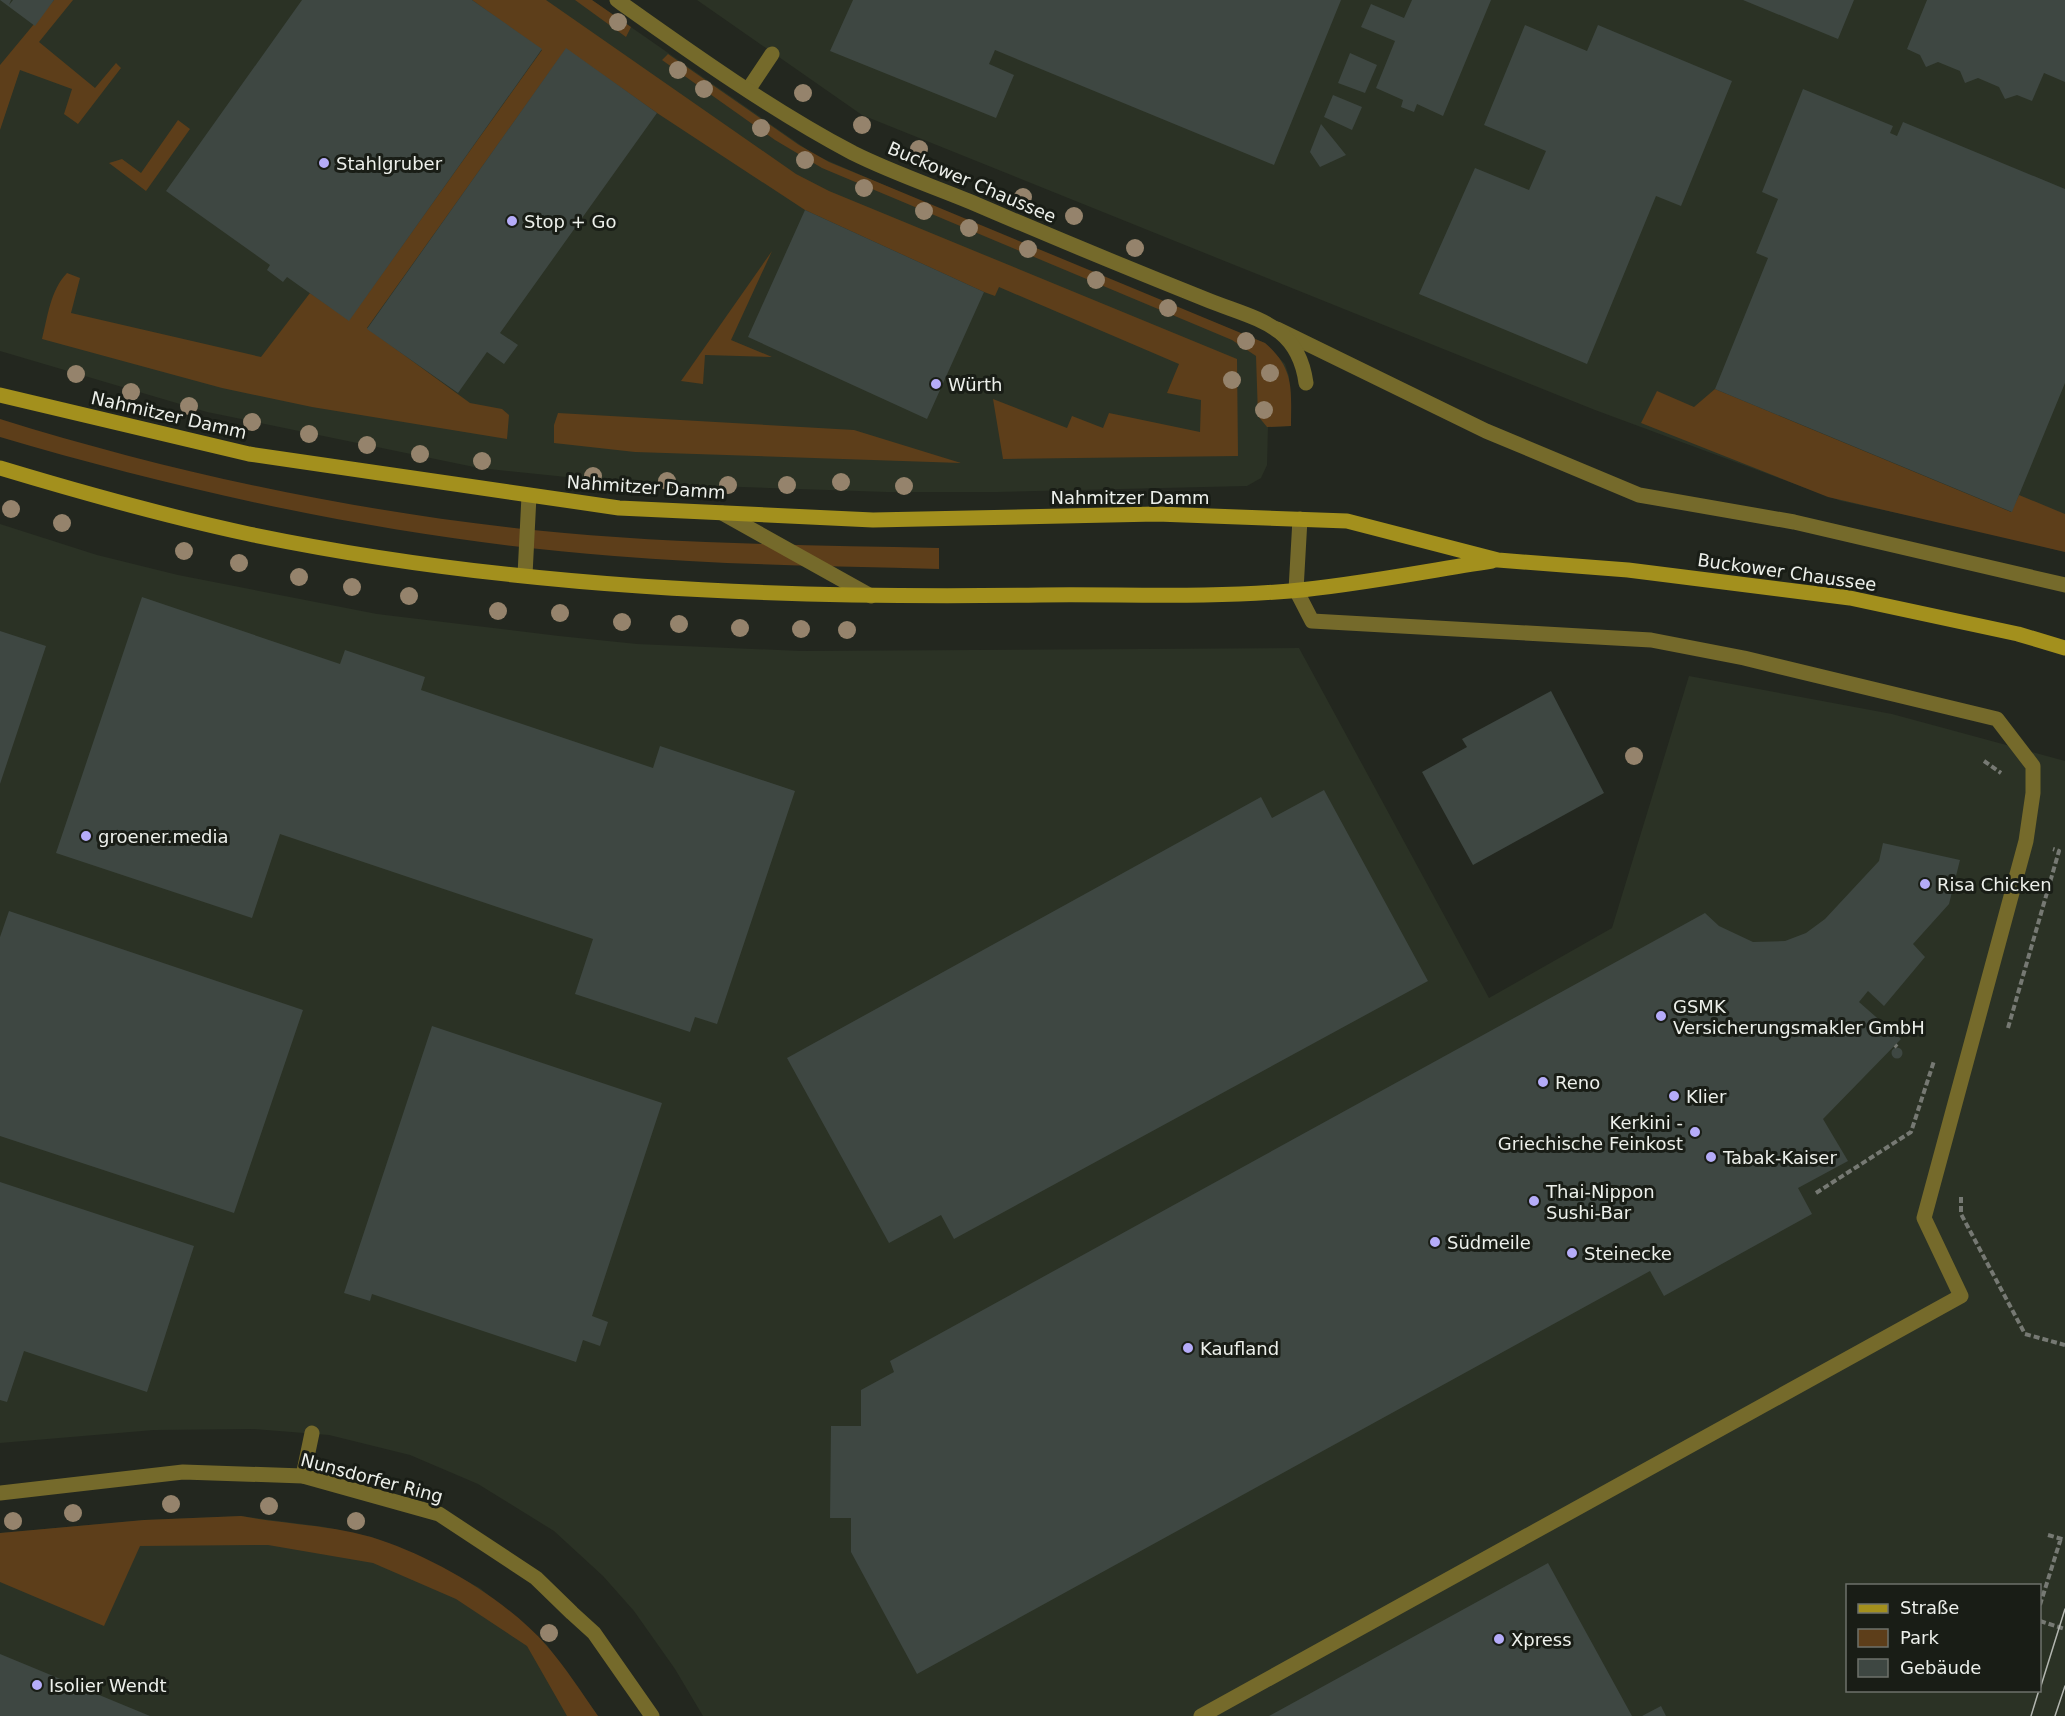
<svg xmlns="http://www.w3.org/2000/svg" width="2065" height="1716" font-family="'DejaVu Sans',sans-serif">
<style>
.built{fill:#2b3225;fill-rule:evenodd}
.green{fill:#5d3e1a}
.building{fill:#3e4742}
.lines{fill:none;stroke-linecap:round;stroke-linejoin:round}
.path{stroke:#767973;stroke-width:4;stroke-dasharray:6 3;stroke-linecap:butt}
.lane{stroke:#756a2b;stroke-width:15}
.street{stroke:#756a2b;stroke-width:15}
.secondary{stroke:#a3901d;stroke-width:15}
.tram{stroke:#b3b6b0;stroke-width:1.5}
.tree{fill:#95836c}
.poi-dot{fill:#b5acf9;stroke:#191d16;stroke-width:2}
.labels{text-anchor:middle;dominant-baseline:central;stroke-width:6;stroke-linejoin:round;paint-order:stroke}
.poi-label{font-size:18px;fill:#edf0eb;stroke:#191d16;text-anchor:start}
.street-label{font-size:18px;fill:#edf0eb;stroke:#191d16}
</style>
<rect width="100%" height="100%" fill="#23271f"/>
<path class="built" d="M0,0H592L815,155L992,232L1265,343L1285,364L1289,376L1291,426L1268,427L1267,465L1261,478L1247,486L997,492H887L625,483L479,468L207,412L0,351Z
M697,0H2065V552L1978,530L1841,501L1595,410L1232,264L862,115Z
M0,524L97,555L178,575L377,614L559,636L637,644L801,651L1299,648L1489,998L1612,928L1689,676L1892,714L2065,761V1716H703L675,1669L634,1611L603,1576L554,1531L478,1484L410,1455L329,1435L254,1429L154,1430L0,1443ZM1848,1586H2040V1690H1848Z
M241,1516L325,1527L372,1537L416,1555L480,1588L547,1645L598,1716H0V1533L144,1520Z"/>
<path class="green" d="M54,0H73L39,42L95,88L116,63L121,68L78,124L64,114L72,89L20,70L0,130V65Z
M472,0H546L796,174L829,191L1237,359L1238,456L1003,459L993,399L1067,428L1072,416L1103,428L1109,413L1200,432L1201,400L1167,393L1179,364L999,287L995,296L984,292L805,210L657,113L566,49L367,328L470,403L502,409L509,415L507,439L312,407L222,388L42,339C48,316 50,291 67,273L80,278L71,313L261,357L310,293L349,320L542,50Z
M575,0H592L631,27L626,37Z
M668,54L799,145L829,162L1265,343C1295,369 1291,390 1291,426L1267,427L1258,416L1256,356L1232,340L822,168L775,140L662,60Z
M178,120L190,129L146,191L109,163L122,159L141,173Z
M772,251L731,340L772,357L705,355L703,384L681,381Z
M1715,389L2011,512L2019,495L2065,514V552L1828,497L1641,423L1657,391L1694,407Z
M558,413L854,430L961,463L635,452L554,443V425Z
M0,419C173,473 353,511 533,530C668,544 804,545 939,548V569C831,566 722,565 614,556C406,540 200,496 0,437Z
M241,1516C284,1524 329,1525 371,1537C431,1555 506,1599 547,1646C566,1668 582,1693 598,1716H567L527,1646L456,1599L373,1563L268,1545L140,1546L104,1626L0,1582V1533L144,1520Z"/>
<path class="building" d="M0,0H11L9,5L13,0H54L35,26Z
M302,0H472L542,49L349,321L287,277L283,282L267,270L270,265L166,191Z
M853,0H1341L1274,165L995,50L989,64L1014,75L996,118L830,51Z
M1412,0H1491L1443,116L1417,104L1414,112L1401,107L1403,100L1376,88L1395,41L1361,27L1371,4L1404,18Z
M1743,0H1854L1838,39Z
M1927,0H2065V82L2044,73L2032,101L2017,95L2005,99L1999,87L1978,78L1965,83L1960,71L1938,62L1926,67L1920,55L1907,49Z
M1525,25L1587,51L1598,25L1732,81L1681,206L1656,196L1587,364L1419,294L1475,168L1529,190L1546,151L1484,125Z
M566,48L657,113L500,333L518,345L504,364L487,352L458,393L367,329Z
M1350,53L1377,65L1365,93L1338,83Z
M1803,89L1893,126L1890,133L1897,136L1903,122L2065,189V383L2012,512L1715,389L1768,258L1756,253L1778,199L1762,192Z
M1333,95L1362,107L1352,130L1324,117Z
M1321,124L1346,155L1320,167L1310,152Z
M805,210L984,292L927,419L748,337Z
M142,597L340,664L345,650L425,677L421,690L653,768L660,746L795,791L717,1024L695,1017L690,1032L575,994L593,939L280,834L252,918L56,853Z
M0,631L46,646L0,784Z
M1551,691L1604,793L1473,865L1422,772L1467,747L1462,739Z
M1324,790L1428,981L954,1239L941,1215L889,1243L787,1058L1261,797L1272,818Z
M1883,843L1960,860L1949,904L1913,944L1925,957L1884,1006L1868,991L1859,1002L1901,1039L1823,1119L1848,1161L1798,1188L1812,1214L1664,1296L1650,1271L917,1674L851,1552V1518H830L831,1426H861V1390L894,1372L890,1361L1705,913L1719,926L1753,942L1785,941L1806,933L1825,919L1879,861Z
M9,911L303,1010L234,1213L0,1136V937Z
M432,1026L662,1103L592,1316L608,1322L600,1346L583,1340L576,1362L372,1294L370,1301L344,1293Z
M1891.5 1053a5.5 5.5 0 1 1 11 0a5.5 5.5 0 1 1-11 0Z
M0,1182L194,1246L147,1392L24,1351L7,1402L0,1400Z
M1548,1563L1632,1716H1269Z
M0,1654L150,1716H0Z
M1661,1706L1666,1716H1642Z"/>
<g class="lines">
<path class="path" d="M1984,761L2001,773
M2008,1028L2059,851L2053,849
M1895,1045L1897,1047
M1816,1193L1911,1132L1934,1061
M1961,1197V1214L2025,1334L2065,1345
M2048,1535L2065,1540
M2040,1605L2061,1538
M2040,1621L2065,1629"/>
<path class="lane" d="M748,90L772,54
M1277,329L1486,431L1639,495L1794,522L2065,585
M722,513L871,596
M525,575L529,496
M303,1476L312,1433
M1201,1716L1961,1296L1924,1218L2026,841L2033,793V766L1997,719L1744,658L1651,640L1312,621L1296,590"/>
<path class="street" d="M617,0C693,54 770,109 853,153C891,172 932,186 971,202C1050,236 1130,269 1210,301C1258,320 1298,325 1306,383
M1296,590L1300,519
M0,1493L183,1472L303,1476L439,1514L536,1578L572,1613L594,1633L652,1716"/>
<path class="secondary" d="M0,395L249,454L619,508L873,520L1157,514L1347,521L1498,560L1628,570L1850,598L2018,634L2065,648
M0,468C83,493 165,516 249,534C509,588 776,599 1040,595C1123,594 1207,598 1290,591C1358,585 1425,571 1492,561"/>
<path class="tram" d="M2040,1689L2065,1609
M2031,1716L2039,1690
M2055,1716L2065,1686"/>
</g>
<g class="tree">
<circle cx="618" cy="22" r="9"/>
<circle cx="678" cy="70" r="9"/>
<circle cx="704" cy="89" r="9"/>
<circle cx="803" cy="93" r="9"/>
<circle cx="862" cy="125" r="9"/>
<circle cx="761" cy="128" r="9"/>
<circle cx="919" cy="149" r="9"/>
<circle cx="805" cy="160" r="9"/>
<circle cx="864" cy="188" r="9"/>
<circle cx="1023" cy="197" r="9"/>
<circle cx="924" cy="211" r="9"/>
<circle cx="1074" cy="216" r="9"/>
<circle cx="969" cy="228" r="9"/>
<circle cx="1135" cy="248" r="9"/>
<circle cx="1028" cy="249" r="9"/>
<circle cx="1096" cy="280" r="9"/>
<circle cx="1168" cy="308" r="9"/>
<circle cx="1246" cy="341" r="9"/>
<circle cx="1270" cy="373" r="9"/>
<circle cx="76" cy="374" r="9"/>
<circle cx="1232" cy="380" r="9"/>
<circle cx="131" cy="392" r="9"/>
<circle cx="189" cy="406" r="9"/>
<circle cx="1264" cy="410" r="9"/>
<circle cx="252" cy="422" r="9"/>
<circle cx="309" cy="434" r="9"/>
<circle cx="367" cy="445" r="9"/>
<circle cx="420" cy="454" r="9"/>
<circle cx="482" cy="461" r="9"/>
<circle cx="593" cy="476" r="9"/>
<circle cx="667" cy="481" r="9"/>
<circle cx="841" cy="482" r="9"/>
<circle cx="728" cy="485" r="9"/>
<circle cx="787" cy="485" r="9"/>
<circle cx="904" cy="486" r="9"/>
<circle cx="11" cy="509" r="9"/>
<circle cx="62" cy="523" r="9"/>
<circle cx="184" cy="551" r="9"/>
<circle cx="239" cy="563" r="9"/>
<circle cx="299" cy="577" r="9"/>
<circle cx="352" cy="587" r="9"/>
<circle cx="409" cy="596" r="9"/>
<circle cx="498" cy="611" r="9"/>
<circle cx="560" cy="613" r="9"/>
<circle cx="622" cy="622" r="9"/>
<circle cx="679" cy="624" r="9"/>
<circle cx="740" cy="628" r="9"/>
<circle cx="801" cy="629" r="9"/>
<circle cx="847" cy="630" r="9"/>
<circle cx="1634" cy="756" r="9"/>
<circle cx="171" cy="1504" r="9"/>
<circle cx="269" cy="1506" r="9"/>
<circle cx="73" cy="1513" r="9"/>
<circle cx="13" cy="1521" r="9"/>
<circle cx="356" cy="1521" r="9"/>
<circle cx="549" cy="1633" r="9"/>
</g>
<g class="poi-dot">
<circle cx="324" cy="163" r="6"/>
<circle cx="512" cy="221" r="6"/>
<circle cx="936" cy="384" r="6"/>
<circle cx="86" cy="836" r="6"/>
<circle cx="1925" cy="884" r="6"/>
<circle cx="1661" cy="1016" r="6"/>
<circle cx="1543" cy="1082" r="6"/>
<circle cx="1674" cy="1096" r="6"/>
<circle cx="1695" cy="1132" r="6"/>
<circle cx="1711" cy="1157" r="6"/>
<circle cx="1534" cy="1201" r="6"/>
<circle cx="1435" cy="1242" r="6"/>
<circle cx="1572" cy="1253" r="6"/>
<circle cx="1188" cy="1348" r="6"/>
<circle cx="1499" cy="1639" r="6"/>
<circle cx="37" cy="1685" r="6"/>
</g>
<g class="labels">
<g class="poi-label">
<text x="336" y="163">Stahlgruber</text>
<text x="524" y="221">Stop + Go</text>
<text x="948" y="384">Würth</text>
<text x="98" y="836">groener.media</text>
<text x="1937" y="884">Risa Chicken</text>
<text x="1673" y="1006">GSMK<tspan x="1673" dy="21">Versicherungsmakler GmbH</tspan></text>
<text x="1555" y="1082">Reno</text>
<text x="1686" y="1096">Klier</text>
<text x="1683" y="1122" text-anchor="end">Kerkini -<tspan x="1683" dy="21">Griechische Feinkost</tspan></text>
<text x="1723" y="1157">Tabak-Kaiser</text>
<text x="1546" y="1191">Thai-Nippon<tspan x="1546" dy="21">Sushi-Bar</tspan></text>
<text x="1447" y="1242">Südmeile</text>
<text x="1584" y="1253">Steinecke</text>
<text x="1200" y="1348">Kaufland</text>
<text x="1511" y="1639">Xpress</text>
<text x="49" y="1685">Isolier Wendt</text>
</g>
<g class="street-label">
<text transform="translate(972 182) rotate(23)">Buckower Chaussee</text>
<text transform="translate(169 415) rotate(13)">Nahmitzer Damm</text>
<text transform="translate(646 487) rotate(4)">Nahmitzer Damm</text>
<text x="1130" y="497">Nahmitzer Damm</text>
<text transform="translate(1787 572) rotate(8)">Buckower Chaussee</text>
<text transform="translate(372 1478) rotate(15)">Nunsdorfer Ring</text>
</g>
</g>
<rect x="1846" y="1584" width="195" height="108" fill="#191d16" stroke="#6e716b" stroke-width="1.5"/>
<rect x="1858" y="1604" width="30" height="9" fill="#a3901d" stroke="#6e716b" stroke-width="1.5"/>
<text x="1900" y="1614" font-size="18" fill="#edf0eb">Straße</text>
<rect x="1858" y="1629" width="30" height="18" fill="#5d3e1a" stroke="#6e716b" stroke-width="1.5"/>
<text x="1900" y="1644" font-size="18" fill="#edf0eb">Park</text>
<rect x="1858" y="1659" width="30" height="18" fill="#3e4742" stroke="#6e716b" stroke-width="1.5"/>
<text x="1900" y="1674" font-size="18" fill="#edf0eb">Gebäude</text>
</svg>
